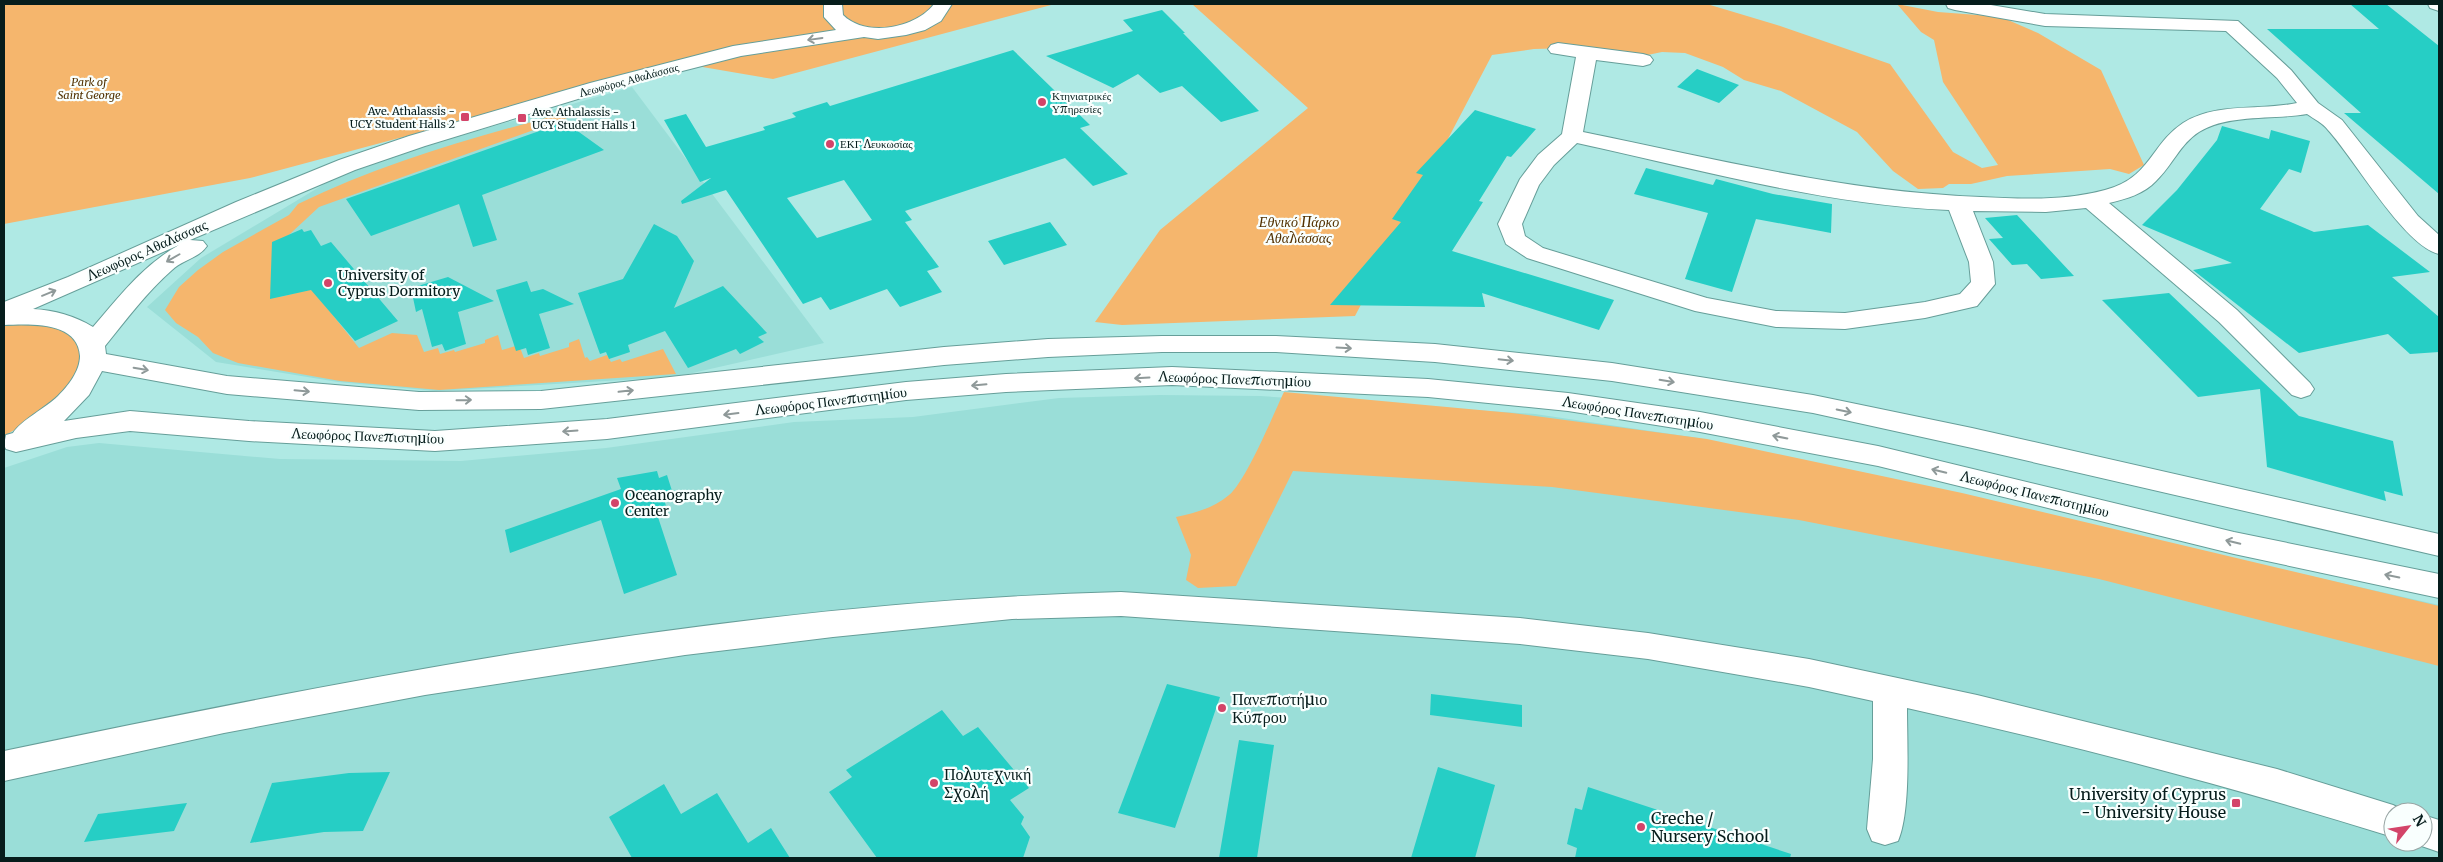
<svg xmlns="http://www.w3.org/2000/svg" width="2443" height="862" font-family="Merriweather,serif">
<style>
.built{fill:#9aded8;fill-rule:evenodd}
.green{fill:#f5b66d}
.building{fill:#26cec5;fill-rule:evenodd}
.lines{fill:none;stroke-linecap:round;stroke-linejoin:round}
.minor-casing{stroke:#669e99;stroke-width:2}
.major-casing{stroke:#669e99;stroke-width:2}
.minor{fill:#fff;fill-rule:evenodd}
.major{fill:#fff;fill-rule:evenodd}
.oneway{stroke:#8f9999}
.poi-dot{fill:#d34469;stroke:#f9fffe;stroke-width:2}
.labels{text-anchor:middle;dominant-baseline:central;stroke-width:4.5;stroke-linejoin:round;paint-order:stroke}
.far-street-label{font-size:11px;fill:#061d1c;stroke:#f9fffe}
.far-park-label{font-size:11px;font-style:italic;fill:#523100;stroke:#f9fffe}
.far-poi-label{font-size:11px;fill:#061d1c;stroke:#f9fffe;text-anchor:start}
.park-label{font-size:14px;font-style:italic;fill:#523100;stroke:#f9fffe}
.street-label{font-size:14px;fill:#061d1c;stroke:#f9fffe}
.poi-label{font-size:14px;fill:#061d1c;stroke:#f9fffe;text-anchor:start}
.near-poi-label{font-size:16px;fill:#061d1c;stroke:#f9fffe;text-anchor:start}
</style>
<rect width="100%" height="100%" fill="#afe9e4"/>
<path class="built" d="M632,87L824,343L675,377L436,391L338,382L216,362L147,307L201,258L336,177L438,142Z
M1160,395L1260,396L1535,414L1698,438L2439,605V858H4V468L67,447L99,443L280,459L461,461L606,448L794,422L913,417L1059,398ZM2393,812H2423V842H2393Z"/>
<path class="green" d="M4,4H1055L773,79L679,63L250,178L4,224Z
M1192,4H1707L1777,25L1890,64L1953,152L1982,168L1998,165L1943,82L1934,40L1921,32L1897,4L1938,12L1991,16L2008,20L2038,33L2101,70L2144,165L2129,174L2110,169L2007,176L1971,184H1949L1943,188L1918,189L1893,171L1857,132L1781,91L1744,80L1723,67L1685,53L1662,52L1633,58L1570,48L1534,49L1492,55L1355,316L1122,325L1095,322L1160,230L1308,108Z
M568,112L570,117L319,207L277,246L282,255L280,297L312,289L359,348L392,333L417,335L424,352L438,348L440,354L454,350L455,352L485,343V340L498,335L502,350L519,345L524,358L539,353L540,356L569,347V343L579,339L585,358L587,357L590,361L607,355L611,362L620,359L622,362L663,349L676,374L439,390L340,381L238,363L213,353L198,337L176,323L165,310L179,287L198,270L223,252L289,215L298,204C385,162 475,137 568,112Z
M39,324C47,326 55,327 62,329C70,332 78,340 80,348C90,386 32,421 4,436V325Z
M1284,392L1512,413L1707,439L1962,493L2439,606V666L2099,579L1799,520L1552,487L1293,471L1236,586L1198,588L1186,580L1191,555L1176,517C1195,513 1214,508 1229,495C1246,481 1273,415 1284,392Z"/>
<path class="building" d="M2350,4H2386L2439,46V194L2344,113H2361L2267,29H2379Z
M1162,10L1185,33H1183L1259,111L1221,122L1182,86L1160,93L1138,74L1113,88L1046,56L1133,31L1123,20Z
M1013,50L1090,125L1080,128L1128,174L1093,186L1065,158L905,211L912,220L905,222L939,267L927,271L942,292L900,307L887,289L830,310L821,297L803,304L726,190L682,204L681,201L711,178L700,182L664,120L686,114L706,147L765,130L763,127L796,117L792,113L827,102L830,106ZM844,180L872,220L817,238L787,198Z
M1697,69L1739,85L1719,103L1677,87Z
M1475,110L1536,129L1511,157L1507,156L1479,201L1483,202L1452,251L1614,300L1599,330L1482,293L1485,307L1330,305L1401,222L1392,219L1423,175L1416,173Z
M565,122L604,150L482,195L497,240L473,247L459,204L371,236L346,199Z
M2222,126L2269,139L2271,130L2310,141L2301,173L2289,169L2260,209L2314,232L2368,225L2430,272L2392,277L2439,317V352L2410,354L2388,334L2299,353L2193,270L2232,263L2142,225L2177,190L2217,140Z
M1646,168L1713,185L1716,179L1773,194L1832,204L1831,233L1756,219L1732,292L1685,279L1708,213L1634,194Z
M2017,215L2074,276L2041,279L2027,264L2012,265L1989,239L2003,238L1985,218Z
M1050,222L1067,245L1004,265L988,241Z
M654,224L677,236L694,261L674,308L723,286L767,333L758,337L764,342L740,354L736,349L688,368L665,331L628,345L630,352L609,359L606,352L600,354L578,293L623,279Z
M302,229L304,232L311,230L321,246L331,242L398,321L355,341L311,290L270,299L272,242Z
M448,277L494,301L458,312L466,344L445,351L442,344L432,347L422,309L416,312L411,288Z
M527,281L531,292L543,289L574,304L539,314L550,348L528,355L526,348L516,351L496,290Z
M2169,293L2299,416L2393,441L2403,496L2384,491L2386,501L2267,467L2260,389L2198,397L2102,300Z
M657,471L659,478L667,475L673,494L664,499L666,506L656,511L677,575L624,594L601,520L510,553L505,530L621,489L617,478Z
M1167,684L1220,697L1175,828L1118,813Z
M1431,694L1522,705V727L1430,715Z
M942,710L963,736L978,727L1029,788L1010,800L1024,817L1021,824L1030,837L1023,858H877L829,792L852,777L846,770Z
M1239,740L1274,745L1257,858H1219Z
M1438,767L1495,785L1475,858H1411Z
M390,772L363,831L324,832L250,843L272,783L349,773Z
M664,784L681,814L717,793L748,843L771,828L790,858H632L609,817Z
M1588,787L1791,854L1790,858H1575L1577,848L1567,844L1575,808L1582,810Z
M187,803L174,831L84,842L98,814Z"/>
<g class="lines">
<g class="minor-casing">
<path id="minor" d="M1946,4H1985L2045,14L2238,21L2291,70L2318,103L2342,120L2418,216L2439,235V254C2404,246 2354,158 2328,130C2323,123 2314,119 2307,114C2274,120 2227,114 2199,132C2180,144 2172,166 2156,181C2144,194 2126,199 2109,203L2237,310L2310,383L2314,389L2310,395L2301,398L2292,395L2219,322L2086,208L2046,212L1973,211L1993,262L1995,284L1977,306L1925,318L1845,329L1776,327L1695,311L1527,258L1506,244L1498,224L1520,179L1538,155L1562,134L1576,57L1551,53L1548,49L1551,45L1558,43L1643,54L1650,56L1653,60L1650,64L1643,66L1596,60L1583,132C1715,159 1846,192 1981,197C2022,199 2065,201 2105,190C2151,178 2150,145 2183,123C2217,102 2260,111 2297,103L2277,78L2226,31L2045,26L1955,10L1948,8ZM1577,143C1697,169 1826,205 1949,210L1969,262L1971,282L1960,294L1925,302L1845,313L1776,311L1707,298L1543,248L1525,236L1522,224L1539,185L1554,165Z
M2428,4H2439V11L2430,8Z
M1121,592L1520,618L1648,633L1809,659L1977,695L2277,769L2393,805L2407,812H2393V837C2233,787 2070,744 1907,708C1907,742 1911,811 1898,841L1885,845L1872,841L1867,829L1873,759V701L1809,687L1648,659L1520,644L1121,616L1012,619L833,637L685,655L425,695L224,733L4,781V751C372,674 745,602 1121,592Z
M2423,815L2439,820V852L2410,842H2423Z"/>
</g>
<g class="major-casing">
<path id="major" d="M824,4H842L843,15C866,38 916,28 934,4H952L941,21L925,30L906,35L878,39L864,37L741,56L604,91L425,146L355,170L190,240L203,241L207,246C199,258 182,260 172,270C147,292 126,320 105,346L106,354L227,376L419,392L541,391L944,347L1048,339L1162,336H1276L1435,344L1612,363L1813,395L1972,428L2439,534V556L1972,448L1813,413L1612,381L1435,362L1276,352H1162L1048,357L944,365L541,409L419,410L227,394L102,371L89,395L64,421L130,411L249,421L435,431L607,419L906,382L1006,374L1172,367L1428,379L1568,393L1700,412L1878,446L2234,532L2439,574V598L2234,554L1878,466L1700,432L1568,411L1428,397L1172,385L1006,392L906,400L607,439L435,451L249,441L130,431L76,438L16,452L6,449L4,445L6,435L13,433C21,420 46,408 58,396C68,386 80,371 80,356C78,321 30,324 4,325V302L68,277L236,202L339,160L409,136L590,83L733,46L836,30L824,17ZM179,245C143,265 120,296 93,327C75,316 54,310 33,309Z"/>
</g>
<use href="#minor" class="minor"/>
<use href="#major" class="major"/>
</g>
<defs><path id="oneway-shaft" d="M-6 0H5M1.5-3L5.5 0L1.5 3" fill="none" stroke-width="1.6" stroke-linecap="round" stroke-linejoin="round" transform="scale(1.25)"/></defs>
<g class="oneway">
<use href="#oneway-shaft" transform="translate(815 39) rotate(172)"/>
<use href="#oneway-shaft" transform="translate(173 258) rotate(150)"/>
<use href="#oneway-shaft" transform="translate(49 293) rotate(-22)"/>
<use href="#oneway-shaft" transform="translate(1344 348) rotate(3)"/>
<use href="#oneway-shaft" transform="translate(1506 360) rotate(6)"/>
<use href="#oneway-shaft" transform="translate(141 369) rotate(10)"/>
<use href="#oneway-shaft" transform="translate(1142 378) rotate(177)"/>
<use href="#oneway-shaft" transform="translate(1667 381) rotate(9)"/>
<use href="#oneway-shaft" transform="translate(979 385) rotate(175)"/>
<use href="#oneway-shaft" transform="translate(302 391) rotate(5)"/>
<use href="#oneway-shaft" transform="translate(626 391) rotate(-6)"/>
<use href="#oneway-shaft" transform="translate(464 400) rotate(-1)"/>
<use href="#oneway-shaft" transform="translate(1844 411) rotate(12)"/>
<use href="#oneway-shaft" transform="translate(731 414) rotate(173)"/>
<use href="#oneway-shaft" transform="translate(570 431) rotate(176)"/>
<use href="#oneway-shaft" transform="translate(1780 437) rotate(-169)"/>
<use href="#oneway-shaft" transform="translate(1939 471) rotate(-166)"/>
<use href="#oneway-shaft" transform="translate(2233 542) rotate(-167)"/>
<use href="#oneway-shaft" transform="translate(2392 576) rotate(-168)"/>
</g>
<g class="poi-dot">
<circle cx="1042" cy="102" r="5"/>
<rect x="460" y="112" width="10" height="10" rx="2.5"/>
<rect x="517" y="113" width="10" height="10" rx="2.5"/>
<circle cx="830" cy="144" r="5"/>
<circle cx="328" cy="283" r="5"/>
<circle cx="615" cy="503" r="5"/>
<circle cx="1222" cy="708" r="5"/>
<circle cx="934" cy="783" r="5"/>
<rect x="2231" y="798" width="10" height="10" rx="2.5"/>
<circle cx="1641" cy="827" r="5"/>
</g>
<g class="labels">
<g class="far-street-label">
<text transform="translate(629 80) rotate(-15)">Λεωφόρος Αθαλάσσας</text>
</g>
<g class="far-park-label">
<text x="89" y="82">Park of<tspan x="89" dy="13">Saint George</tspan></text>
</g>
<g class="far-poi-label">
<text x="1052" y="96">Κτηνιατρικές<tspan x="1052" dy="13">Υπηρεσίες</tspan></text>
<text x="455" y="111" text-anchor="end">Ave. Athalassis -<tspan x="455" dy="13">UCY Student Halls 2</tspan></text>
<text x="532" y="112">Ave. Athalassis -<tspan x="532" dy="13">UCY Student Halls 1</tspan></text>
<text x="840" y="144">ΕΚΓ Λευκωσίας</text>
</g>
<g class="park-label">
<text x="1299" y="222">Εθνικό Πάρκο<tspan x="1299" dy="16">Αθαλάσσας</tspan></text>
</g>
<g class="street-label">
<text transform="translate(147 250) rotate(-24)">Λεωφόρος Αθαλάσσας</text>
<text transform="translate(1235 379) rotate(2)">Λεωφόρος Πανεπιστημίου</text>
<text transform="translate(831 401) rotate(-7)">Λεωφόρος Πανεπιστημίου</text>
<text transform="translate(1638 413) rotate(9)">Λεωφόρος Πανεπιστημίου</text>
<text transform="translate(368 436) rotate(2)">Λεωφόρος Πανεπιστημίου</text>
<text transform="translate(2035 494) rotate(14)">Λεωφόρος Πανεπιστημίου</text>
</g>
<g class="poi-label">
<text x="338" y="275">University of<tspan x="338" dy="16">Cyprus Dormitory</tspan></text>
<text x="625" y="495">Oceanography<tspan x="625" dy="16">Center</tspan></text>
</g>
<g class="near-poi-label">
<text x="1232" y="699">Πανεπιστήμιο<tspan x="1232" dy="18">Κύπρου</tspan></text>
<text x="944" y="774">Πολυτεχνική<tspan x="944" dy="18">Σχολή</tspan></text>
<text x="2226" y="794" text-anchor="end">University of Cyprus<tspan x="2226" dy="18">- University House</tspan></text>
<text x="1651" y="818">Creche /<tspan x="1651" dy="18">Nursery School</tspan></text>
</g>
</g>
<rect width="2443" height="862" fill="none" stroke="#061d1c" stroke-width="10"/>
<g transform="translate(2408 827) rotate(60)"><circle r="24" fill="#f9fffe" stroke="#98a5a4"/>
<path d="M0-4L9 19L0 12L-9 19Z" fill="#d34469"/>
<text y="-8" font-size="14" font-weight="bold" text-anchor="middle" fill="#061d1c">N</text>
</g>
</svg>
